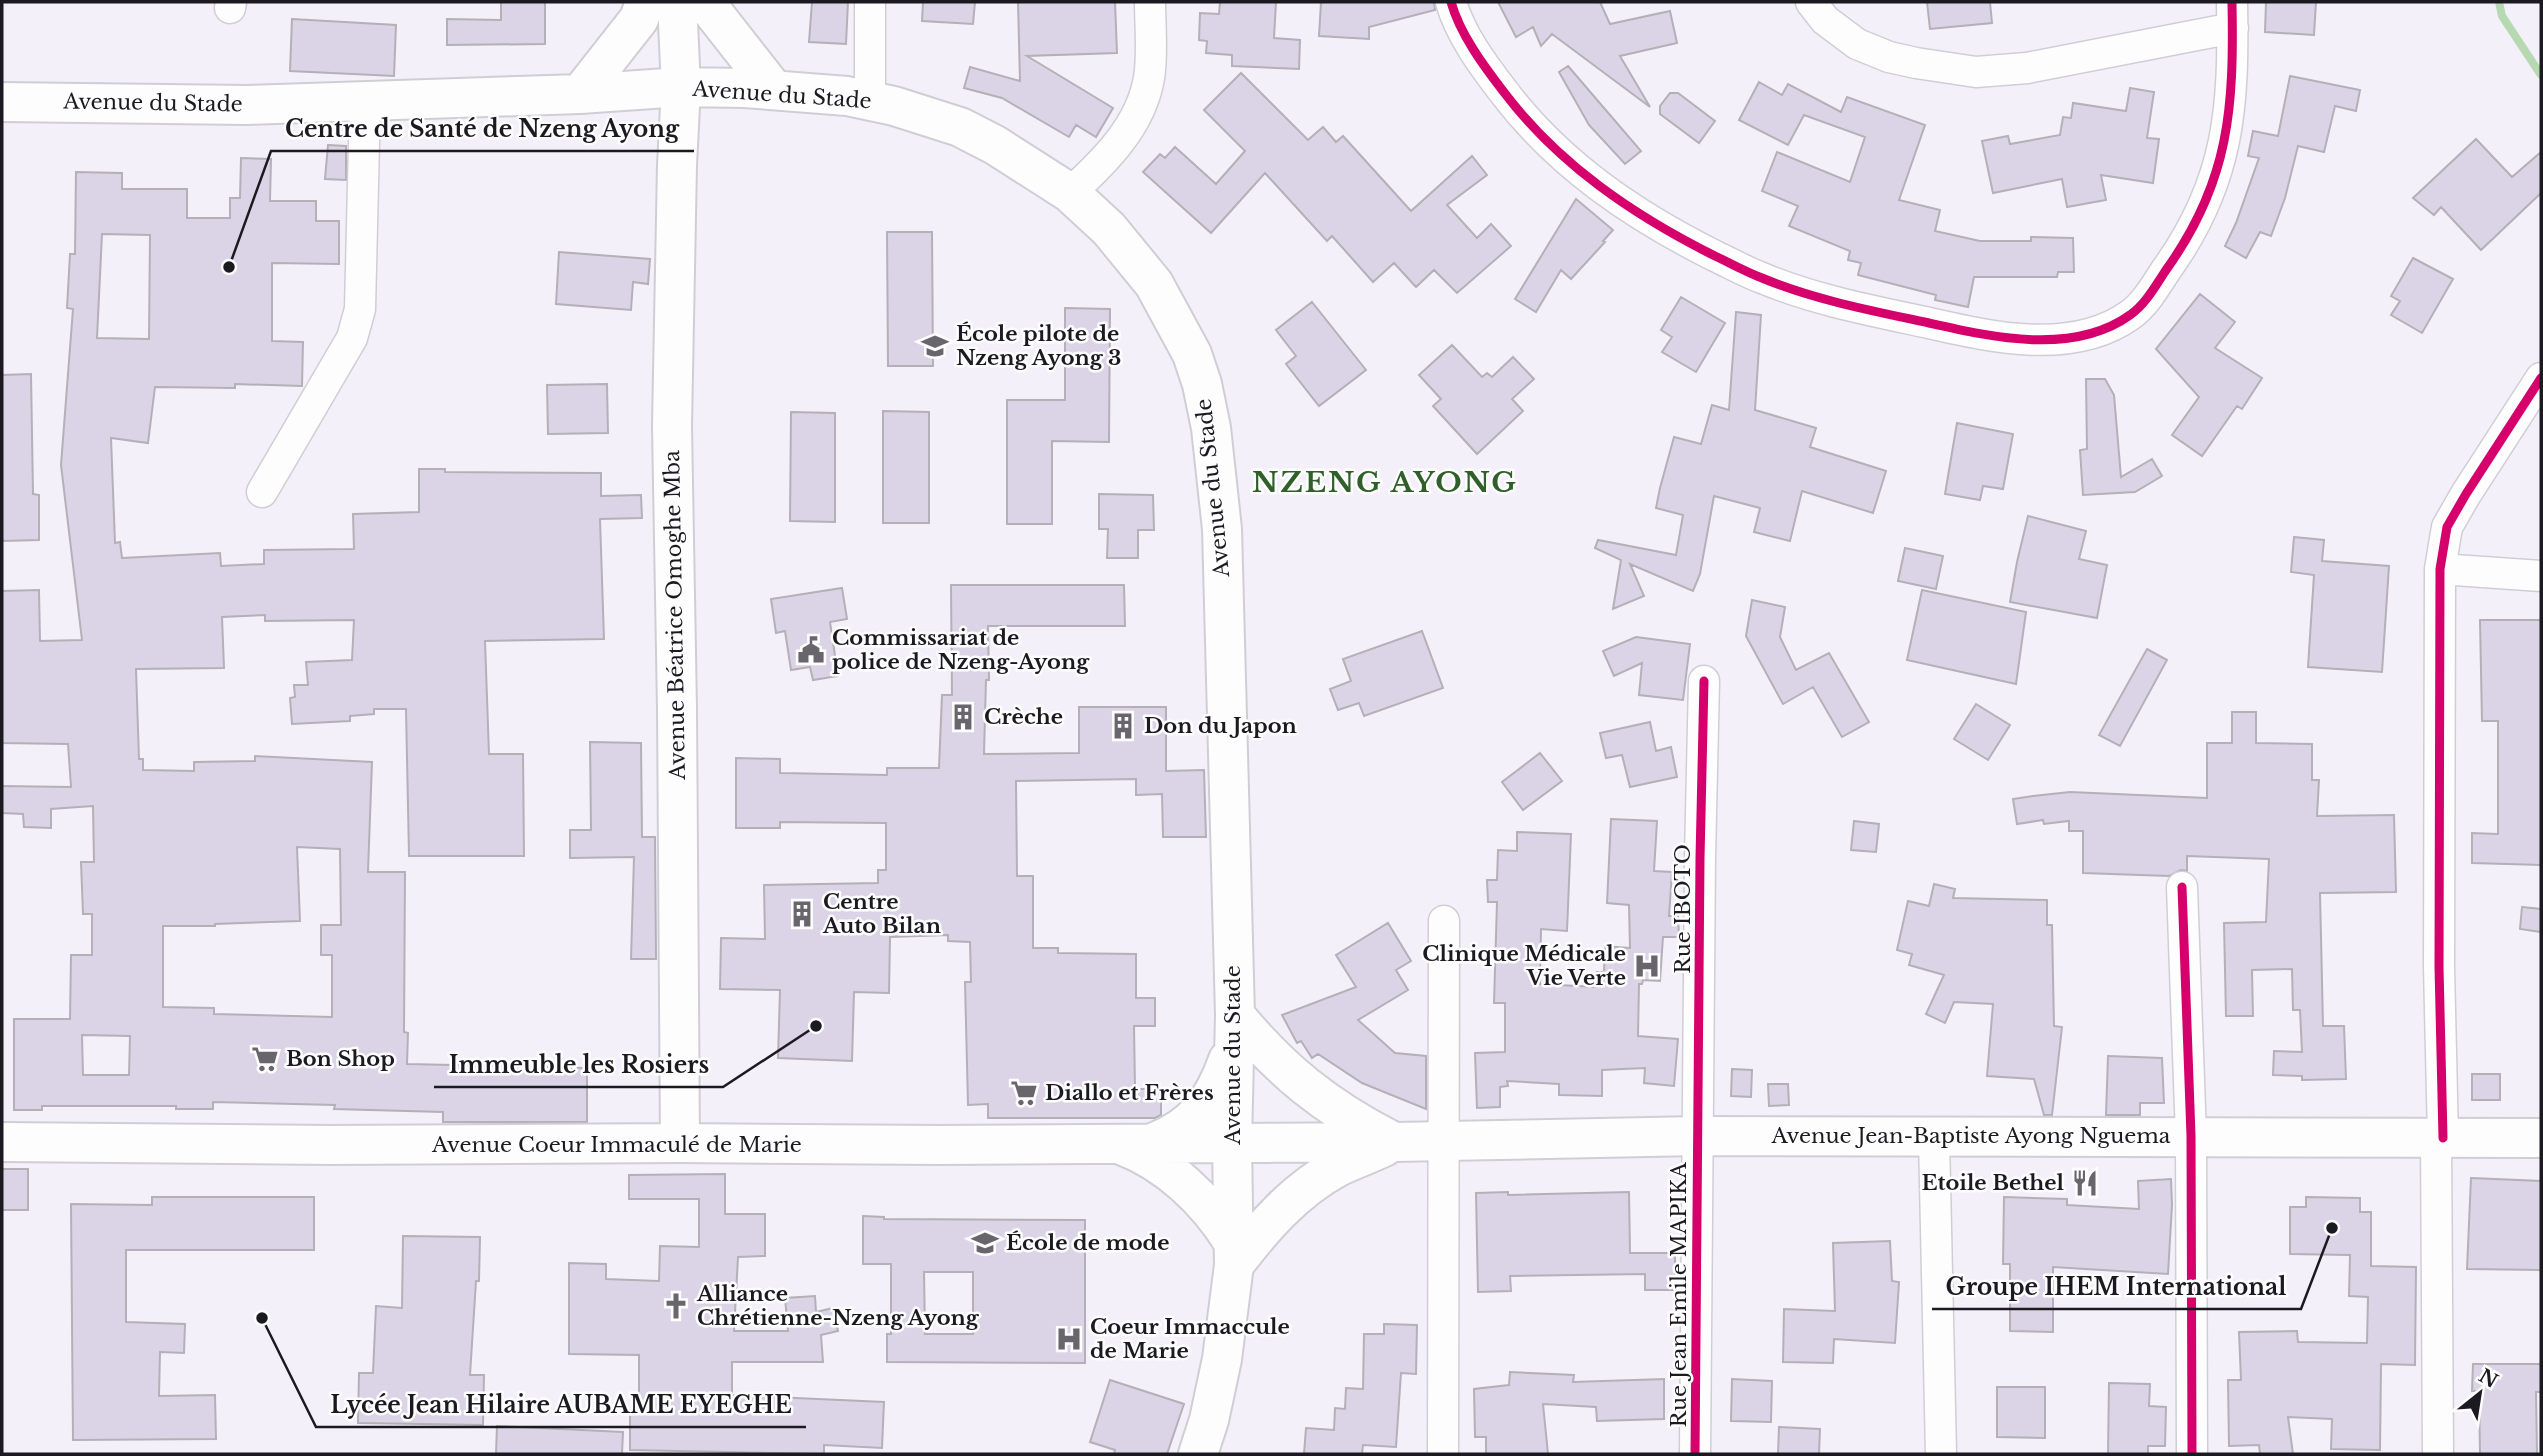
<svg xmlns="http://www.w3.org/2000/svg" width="2543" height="1456" font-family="'Libre Baskerville',serif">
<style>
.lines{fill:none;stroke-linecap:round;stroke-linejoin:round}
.stream{stroke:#b6d9b1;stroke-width:8}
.building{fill:#dbd4e6;stroke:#b3b0b7;stroke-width:2;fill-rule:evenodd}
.street-casing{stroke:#d0ced5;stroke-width:33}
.secondary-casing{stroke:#d0ced5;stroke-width:42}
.street{stroke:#fdfdfe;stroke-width:30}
.secondary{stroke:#fdfdfe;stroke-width:38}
.cycleway-casing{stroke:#fdfdfd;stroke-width:13}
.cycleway{stroke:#d6006c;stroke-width:9}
.labels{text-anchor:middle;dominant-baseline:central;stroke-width:5;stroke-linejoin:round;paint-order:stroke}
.street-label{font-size:21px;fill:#1c1a21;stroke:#fdfdfd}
.poi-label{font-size:21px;font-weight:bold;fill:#1c1a21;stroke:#fdfdfd;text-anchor:start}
.district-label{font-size:28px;font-weight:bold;letter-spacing:2px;fill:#306029;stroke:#fdfdfd}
.leader{fill:none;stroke:#1c1a21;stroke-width:2.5}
.callout-dot{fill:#1c1a21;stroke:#fdfdfd;stroke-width:2.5}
.callout-label{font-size:23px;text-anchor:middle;font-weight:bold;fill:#1c1a21;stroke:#fdfdfd;stroke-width:5;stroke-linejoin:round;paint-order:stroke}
</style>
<rect width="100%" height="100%" fill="#f4f0fa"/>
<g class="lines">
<path class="stream" d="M2499,2L2502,16L2541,75"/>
</g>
<path class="building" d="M501,2H545V44L447,45V19L501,20Z
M812,2H848L846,44L809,42Z
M923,2H975L973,24L922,21Z
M1018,2H1115L1117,53L1027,56L1113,108L1096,137L1076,125L1069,137L1002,98L964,88L970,67L1020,81Z
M1220,2H1276L1274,38L1300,40L1299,69L1232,66V55L1206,53L1207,41L1199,40L1200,13L1219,14Z
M1321,2H1434L1435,10L1369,27V39L1319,36Z
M1498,2H1600L1610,24L1670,11L1677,43L1620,56L1650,107L1552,34L1541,46L1533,27L1516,37Z
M1927,2H1990L1992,23L1930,29Z
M2266,2H2316L2314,35L2265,32Z
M292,19L396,25L394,76L290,71Z
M1568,66L1641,151L1625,164L1589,125L1559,72Z
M1241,73L1308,140L1323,127L1336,142L1343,136L1411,211L1472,156L1487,175L1447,205L1477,238L1491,224L1511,246L1457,293L1434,270L1416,287L1394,263L1373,282L1332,236L1327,241L1265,173L1211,233L1143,172L1160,154L1165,158L1175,147L1216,184L1245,151L1204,110Z
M2290,76L2360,90L2356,111L2335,106L2324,152L2298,146L2285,198L2271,236L2260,232L2246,258L2225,246L2236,223L2259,158L2248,156L2253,131L2278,136Z
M1759,82L1782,95L1788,84L1841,112L1847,97L1925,125L1899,200L1940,210L1935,231L1980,241H2031V237L2073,238L2074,272H2058L2057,277H1974L1968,307L1935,300L1936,295L1858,275L1861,263L1848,260L1850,251L1789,226L1798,206L1762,191L1777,152L1850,182L1865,137L1804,115L1788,145L1739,120Z
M2130,88L2154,92L2147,138L2159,139L2153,183L2101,175L2106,200L2067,207L2062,179L1993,193L1982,141L2008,136L2010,144L2060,135L2063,117L2071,118L2073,103L2126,111Z
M1670,93H1678L1715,121L1699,143L1660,114V106Z
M2476,139L2512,177L2541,152V193L2481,250L2441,207L2434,215L2413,198Z
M328,145L346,146V180L325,179Z
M241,158L271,159L270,201H316V221H339V264L272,263V341L303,342L302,386L235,384V388L155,387L148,443L111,438L115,543L120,542L122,558L220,553L221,566L264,564V550L354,549L353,514L419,512V469H445V472L601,473V496L641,495L642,518L600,519L604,639L485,641L489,754H523L524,856H409L406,709H374V714L350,716V721L292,724L290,698L295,697L294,685H308L306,662L352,660L354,620L265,621V615L222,617L224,668L136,669L139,759H143V770L194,771V762L255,761V756L372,762L368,872H405L404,1032L408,1033L407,1064L587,1068V1122H443V1112L334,1109L335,1105L213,1102V1109H176V1106H42V1110H14V1019H70L71,955H92V914H83L81,862H94L93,806L51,809V828L24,827L23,814L2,813V786L71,787L68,744L2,743V591L39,590L40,641L82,640L61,465L73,309L67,308L70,254H75L76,172L122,173V189H187V218H230V198H240ZM102,234L150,235L149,339L97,338ZM297,847L340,849L341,925H321V955H332V1017L214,1014V1008L163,1007V926H215V924L300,921ZM82,1035L130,1036L129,1075H83Z
M1576,199L1613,230L1603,241L1605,242L1571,279L1561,270L1536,312L1515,299Z
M887,232H932L933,366H888Z
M559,252L650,259L648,284L633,282L631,310L556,304Z
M2413,258L2453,279L2422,333L2391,315L2400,301L2391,296Z
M2200,294L2235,322L2215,348L2262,378L2242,409L2237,406L2202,456L2172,435L2199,397L2156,349Z
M1681,297L1725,323L1696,372L1662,352L1672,337L1661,330Z
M1312,302L1366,370L1319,406L1286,364L1296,356L1276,330Z
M1065,308L1110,309L1109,442L1052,441V524H1007V400H1065Z
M1736,312L1761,315L1755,410L1816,428L1810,447L1886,471L1873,513L1802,491L1790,541L1754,532L1760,508L1714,496L1700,574L1693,591L1630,564L1644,596L1613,609L1621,560L1595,548L1598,540L1676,555L1683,515L1656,508L1660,488L1674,437L1701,444L1712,405L1729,410Z
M1452,345L1482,377L1487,373L1492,377L1513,357L1534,379L1512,399L1523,411L1477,454L1433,406L1441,399L1419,375Z
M31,374L33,494L39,495V540L2,541V375Z
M2086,379H2105L2114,395L2121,477L2152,459L2162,476L2135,492L2083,495L2080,450L2087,449Z
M607,384L608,433L548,434L547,385Z
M883,411L929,412V523H883Z
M791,412L835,413V522L790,521Z
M1957,423L2013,434L2003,489L1983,486L1980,500L1945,494Z
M1099,494L1153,495L1154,530H1138V558H1107L1108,529H1099Z
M2028,516L2086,531L2079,559L2107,565L2097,618L2010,602L2017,562Z
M2294,537L2324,540L2322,561L2389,566L2382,672L2308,667L2314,575L2291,572Z
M1905,548L1943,556L1936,589L1898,581Z
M951,585H1124L1125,626H988L989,680H986L984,754L1079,753V707H1166V771L1204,770L1206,837H1163L1162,794L1136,795V779L1016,781L1017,876H1033V948H1058V953L1136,954V998H1155V1026H1134L1135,1089H1161V1115L1155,1118H988V1104L968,1105L965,982H971L970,942L948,941V935L890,937L889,993L854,992L852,1061L778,1058L780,990L720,989L721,938L765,939L764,885L878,883V870H886V823L780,822V828H736V758L780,759V773L887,775V768H939L942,695H952Z
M842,588L847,619L830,622L838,676L813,680L810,667L791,670L785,631L776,633L771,599Z
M1922,590L2026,612L2016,684L1907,660Z
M1752,600L1785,607L1780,637L1796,670L1829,653L1869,722L1842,737L1813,687L1783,704L1746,636Z
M2480,620H2541V865L2472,863V833L2498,834V721H2482Z
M1422,631L1443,688L1364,716L1359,703L1338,710L1330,689L1351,681L1343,659Z
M1636,637L1690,644L1683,700L1639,695L1642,663L1614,676L1603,651Z
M2147,649L2167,660L2120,746L2099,735Z
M1976,704L2010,725L1988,760L1954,739Z
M2232,712H2256V743L2312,744V780H2319L2317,816L2394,815L2396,892L2320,893L2323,1026H2344L2346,1079L2302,1080V1076L2273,1075L2274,1051L2302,1052L2300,1010H2293L2292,969L2252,970L2253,1016H2226L2224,923L2266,922L2269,859L2187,856V871L2181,870L2169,876L2083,873V831H2069V821L2044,824L2043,820L2017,824L2013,799L2033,796L2070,792L2207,798V743H2232Z
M1650,722L1656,751L1671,747L1677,777L1630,787L1622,755L1606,758L1600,733Z
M590,742L641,743L642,837H655L656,959H631L634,857L570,858V830H591Z
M1540,753L1562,781L1523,810L1502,782Z
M1611,819L1657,821L1654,871L1672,872L1669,916H1678L1679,937H1663L1660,981L1643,980L1642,984H1639L1638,1036L1678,1039L1674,1086L1644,1083L1645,1068L1602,1070V1096L1559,1095V1084L1507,1081L1508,1086L1500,1087V1107L1477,1108L1475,1053L1505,1052V1003H1494L1497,902H1488L1487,880H1497L1498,850L1517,851V832L1571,834L1567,931L1541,929L1540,984L1596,987L1597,972H1604L1605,946L1630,948L1629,905L1607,903Z
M1854,821L1879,824L1876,852L1851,850Z
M1934,884L1955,889L1953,898L2047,900V925H2052L2054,1026L2062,1027L2052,1115H2044L2034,1079L1987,1076L1993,1004L1954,1002L1945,1023L1926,1014L1944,975L1909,965L1912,954L1897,950L1908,901L1929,906Z
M2522,907L2541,909V932L2520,929Z
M1388,923L1411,961L1396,970L1408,990L1358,1020L1395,1053L1426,1056V1109L1362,1083L1318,1054L1312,1058L1301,1041L1297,1043L1282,1015L1356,987L1336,955Z
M2108,1056L2162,1058L2164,1103H2140V1115H2106Z
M1732,1069L1752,1070L1751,1097L1731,1096Z
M2472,1074H2500V1100H2472Z
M1768,1084H1788L1789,1105L1769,1106Z
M2,1169H28V1210H2Z
M725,1174V1214H765V1256L738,1257L734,1331H788L785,1298L815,1296L816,1312L833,1308L838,1331L821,1335L823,1362H732V1395L884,1402L882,1448L824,1445V1454L630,1450V1411H639V1355L569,1354V1263L606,1264V1279L659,1281L660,1246L699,1247V1199H629V1175Z
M2471,1178L2541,1181V1270L2467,1269Z
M2171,1179L2172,1205L2168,1274L2053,1267V1332L2010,1331V1264H2003L2004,1197L2067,1199V1205L2139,1209L2138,1181Z
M1508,1192V1195L1629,1192L1630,1253H1675V1290H1645V1274L1510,1276L1511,1291L1478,1292L1476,1193Z
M152,1197H314V1250H126V1322L185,1324L184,1353L160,1352L159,1396L215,1395L216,1439L73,1440L71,1204L152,1205Z
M2306,1197L2360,1198V1212H2371V1266L2416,1267L2415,1365L2381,1364L2380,1450L2331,1449L2332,1419L2288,1417L2293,1454H2260L2259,1445L2229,1446L2228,1380H2241L2239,1332L2297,1331L2298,1342L2367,1343L2368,1297L2349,1296L2350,1255L2290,1254V1207H2306Z
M863,1216L884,1217V1219L1085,1220V1363L887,1362V1334H891V1264H863ZM924,1272H973V1334H925Z
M403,1236L480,1237L479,1281H476L470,1375H484L483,1425L358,1423L359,1373H373L376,1306L402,1308Z
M1890,1241L1892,1281L1899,1282L1895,1343L1834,1339L1833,1363L1783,1362L1784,1309L1835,1311L1833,1243Z
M1384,1324L1417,1325L1416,1374L1401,1373L1396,1447L1363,1445L1362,1454H1304L1306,1428L1334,1430L1335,1408L1345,1409L1346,1388L1363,1389L1364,1334H1384Z
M2473,1364H2541V1392H2536L2537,1454H2480L2479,1391H2472Z
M1510,1372L1574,1375L1573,1382L1664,1379V1419L1597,1421L1596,1407L1543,1404L1548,1454H1486V1437H1475L1474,1389L1509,1385Z
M1732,1379L1772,1381L1771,1422L1731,1421Z
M1110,1380L1184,1404L1167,1454H1114L1115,1450L1090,1442Z
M2109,1383L2150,1384L2149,1406L2166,1407L2165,1446H2148V1454H2108Z
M1997,1387H2045V1438L1997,1437Z
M497,1426L623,1432L622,1454H496Z
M1779,1427L1820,1429L1819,1454H1778Z"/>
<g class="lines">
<g class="street-casing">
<path id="street" d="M870,2V100
M1451,2C1460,34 1483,65 1503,91C1558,164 1633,215 1715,256C1730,263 1746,272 1762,278C1815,300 1873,311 1929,323C1991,337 2073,356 2130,315C2145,305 2156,285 2166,270C2230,181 2234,107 2232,2
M1811,2L1825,20L1857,44L1889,57L1916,63L1976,72L2027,68L2233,28
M230,8L231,2
M1070,193C1104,162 1141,126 1149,78C1153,54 1150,26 1150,2
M262,492L352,338L360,309L365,101
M2440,569L2541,576
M2182,887L2191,1136L2192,1454
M2436,1137L2438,1454
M1934,1138L1941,1454
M2443,1138L2439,967L2440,569L2447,527L2466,494L2541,378
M1443,1454L1444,921
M1695,1454L1700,858L1704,681"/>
</g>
<g class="secondary-casing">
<path id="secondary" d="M677,2L681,87L677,165L672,426L677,709L680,1143
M705,2L774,90
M580,94L639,19L645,2
M2,102L246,105L580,94L681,87L744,88L847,96L894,106L960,127L995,145L1070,193L1109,229L1154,284L1192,354L1202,384L1211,428L1222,529L1235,1015L1232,1143L1234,1265L1222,1359L1209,1420L1198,1454
M1235,1015C1281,1071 1326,1107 1390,1140
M2,1142L330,1145L680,1143L939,1145L1395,1142L1698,1136L2541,1138
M1155,1142C1195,1126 1214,1100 1228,1060
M1121,1145C1167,1162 1207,1200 1233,1242
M1234,1265C1263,1227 1295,1190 1338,1167C1353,1160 1369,1154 1384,1147"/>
</g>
<use href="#street" class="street"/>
<use href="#secondary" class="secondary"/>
<g class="cycleway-casing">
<path id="cycleway" d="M1451,2C1460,34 1483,65 1503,91C1558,164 1633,215 1715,256C1730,263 1746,272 1762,278C1815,300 1873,311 1929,323C1991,337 2073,356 2130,315C2145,305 2156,285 2166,270C2230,181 2234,107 2232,2
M2182,887L2191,1136L2192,1454
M2443,1138L2439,967L2440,569L2447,527L2466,494L2541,378
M1695,1454L1700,858L1704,681"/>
</g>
<use href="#cycleway" class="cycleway"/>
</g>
<defs>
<g id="school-bare" transform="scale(2.1)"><path d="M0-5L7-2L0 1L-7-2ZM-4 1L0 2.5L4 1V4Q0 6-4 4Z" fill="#68656d" stroke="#fdfdfd" stroke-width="2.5" paint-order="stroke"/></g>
<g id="civic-bare" transform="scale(2.1)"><path d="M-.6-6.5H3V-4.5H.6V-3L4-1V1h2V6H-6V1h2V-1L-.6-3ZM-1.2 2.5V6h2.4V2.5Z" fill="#68656d" stroke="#fdfdfd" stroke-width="2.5" paint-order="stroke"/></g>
<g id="building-bare" transform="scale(2.1)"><path d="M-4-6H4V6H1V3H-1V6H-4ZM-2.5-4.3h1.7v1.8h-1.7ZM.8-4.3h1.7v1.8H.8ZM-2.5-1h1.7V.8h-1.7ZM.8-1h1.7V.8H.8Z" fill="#68656d" stroke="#fdfdfd" stroke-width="2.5" paint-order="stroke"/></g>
<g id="hospital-bare" transform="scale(2.1)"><path d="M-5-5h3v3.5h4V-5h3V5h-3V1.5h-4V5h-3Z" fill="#68656d" stroke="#fdfdfd" stroke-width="2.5" paint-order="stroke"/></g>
<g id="supermarket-bare" transform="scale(2.1)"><path d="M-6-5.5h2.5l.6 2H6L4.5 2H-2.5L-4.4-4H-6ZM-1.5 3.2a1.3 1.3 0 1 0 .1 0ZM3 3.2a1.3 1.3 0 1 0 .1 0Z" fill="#68656d" stroke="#fdfdfd" stroke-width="2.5" paint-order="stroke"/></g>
<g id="restaurant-bare" transform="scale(2.1)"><path d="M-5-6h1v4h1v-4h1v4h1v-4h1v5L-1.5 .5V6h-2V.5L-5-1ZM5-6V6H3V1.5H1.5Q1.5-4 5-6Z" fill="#68656d" stroke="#fdfdfd" stroke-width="2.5" paint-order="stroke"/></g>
<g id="church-bare" transform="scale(2.1)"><path d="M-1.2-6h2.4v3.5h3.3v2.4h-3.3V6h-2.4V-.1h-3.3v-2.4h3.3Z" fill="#68656d" stroke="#fdfdfd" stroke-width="2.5" paint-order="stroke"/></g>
</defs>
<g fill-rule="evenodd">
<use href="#school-bare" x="935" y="346"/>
<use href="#civic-bare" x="811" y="650"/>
<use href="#building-bare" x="963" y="717"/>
<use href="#building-bare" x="1123" y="726"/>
<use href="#building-bare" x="802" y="914"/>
<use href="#hospital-bare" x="1647" y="966"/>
<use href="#supermarket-bare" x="265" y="1059"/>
<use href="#supermarket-bare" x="1024" y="1093"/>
<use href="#restaurant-bare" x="2085" y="1183"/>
<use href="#school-bare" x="985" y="1243"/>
<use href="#church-bare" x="676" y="1306"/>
<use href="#hospital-bare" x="1069" y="1339"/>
</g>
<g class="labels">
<g class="street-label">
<text transform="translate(782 95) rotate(4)">Avenue du Stade</text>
<text transform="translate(153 103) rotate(1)">Avenue du Stade</text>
<text transform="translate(1213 488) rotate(-96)">Avenue du Stade</text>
<text transform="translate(675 615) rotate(-91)">Avenue Béatrice Omoghe Mba</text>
<text transform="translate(1683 909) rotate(-90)">Rue IBOTO</text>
<text transform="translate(1233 1055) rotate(-90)">Avenue du Stade</text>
<text x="1971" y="1136">Avenue Jean-Baptiste Ayong Nguema</text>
<text x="617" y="1145">Avenue Coeur Immaculé de Marie</text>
<text transform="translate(1679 1295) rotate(-90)">Rue Jean Emile MAPIKA</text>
</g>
<g class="poi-label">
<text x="956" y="334">École pilote de<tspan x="956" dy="24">Nzeng Ayong 3</tspan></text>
<text x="832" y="638">Commissariat de<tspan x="832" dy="24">police de Nzeng-Ayong</tspan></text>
<text x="984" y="717">Crèche</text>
<text x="1144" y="726">Don du Japon</text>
<text x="823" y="902">Centre<tspan x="823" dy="24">Auto Bilan</tspan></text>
<text x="1626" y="954" text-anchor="end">Clinique Médicale<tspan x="1626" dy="24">Vie Verte</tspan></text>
<text x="286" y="1059">Bon Shop</text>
<text x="1045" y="1093">Diallo et Frères</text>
<text x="2064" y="1183" text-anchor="end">Etoile Bethel</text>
<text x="1006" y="1243">École de mode</text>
<text x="697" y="1294">Alliance<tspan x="697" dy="24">Chrétienne-Nzeng Ayong</tspan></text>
<text x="1090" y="1327">Coeur Immaccule<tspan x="1090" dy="24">de Marie</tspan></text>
</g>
<g class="district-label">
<text x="1385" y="482">NZENG AYONG</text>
</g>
</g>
<path class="leader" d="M229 267L271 151H694M816 1026L723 1087H434M2332 1228L2301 1309H1932M262 1318L316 1427H806"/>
<g class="callout-dot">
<circle cx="229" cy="267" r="7"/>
<circle cx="816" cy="1026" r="7"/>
<circle cx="2332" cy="1228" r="7"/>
<circle cx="262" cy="1318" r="7"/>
</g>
<g class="callout-label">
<text x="482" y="137">Centre de Santé de Nzeng Ayong</text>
<text x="579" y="1073">Immeuble les Rosiers</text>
<text x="2116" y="1295">Groupe IHEM International</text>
<text x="561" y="1413">Lycée Jean Hilaire AUBAME EYEGHE</text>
</g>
<rect width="2543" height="1456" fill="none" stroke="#1c1a21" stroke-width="7"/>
<g transform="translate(2480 1393) rotate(30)" stroke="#fdfdfd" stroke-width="5" paint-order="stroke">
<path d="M0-5L12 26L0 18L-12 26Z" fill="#1c1a21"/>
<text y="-10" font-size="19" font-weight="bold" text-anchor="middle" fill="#1c1a21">N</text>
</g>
</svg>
